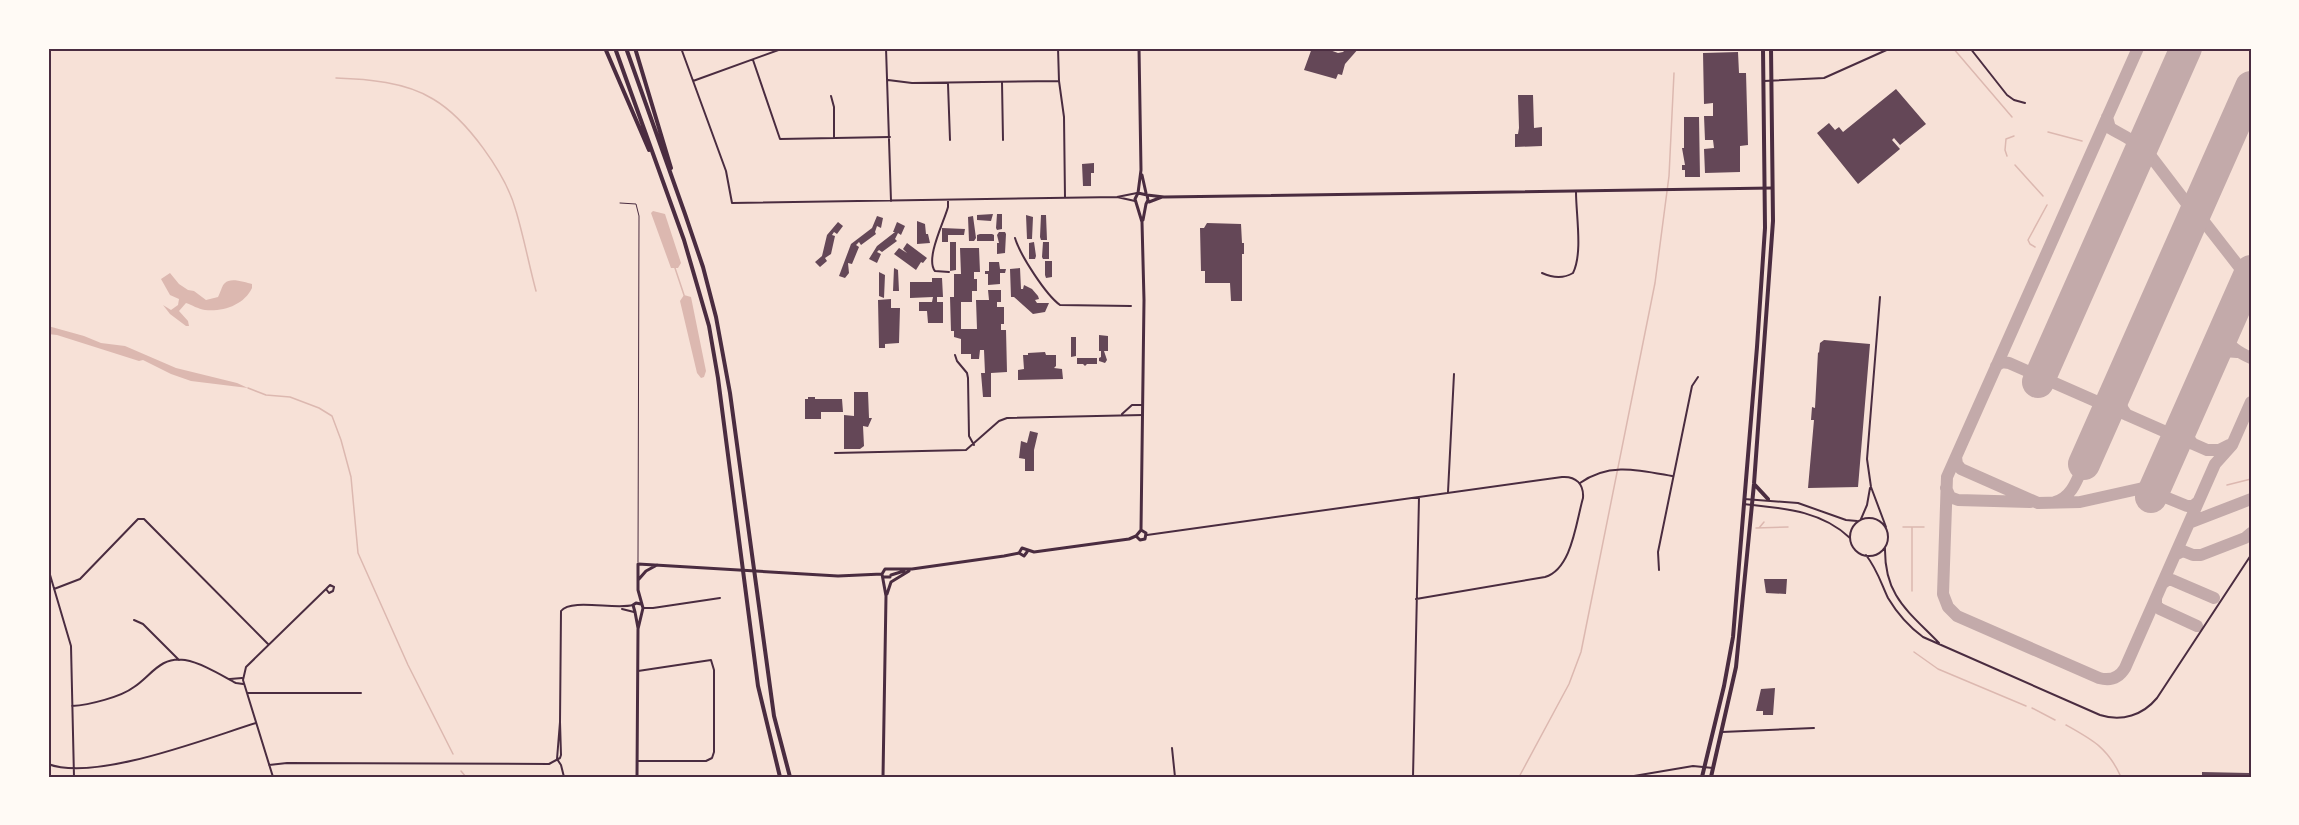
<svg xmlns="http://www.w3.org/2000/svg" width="2299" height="825" font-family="'Roboto Condensed',sans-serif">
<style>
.water{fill:#dcb8b0}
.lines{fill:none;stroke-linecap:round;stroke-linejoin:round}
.stream{stroke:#dcb8b0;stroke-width:1.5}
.taxiway{stroke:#c3aaaa;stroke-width:12}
.runway{stroke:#c3aaaa;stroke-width:32}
.building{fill:#644757}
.service{stroke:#4a2c40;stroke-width:1}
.minor{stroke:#4a2c40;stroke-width:2}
.secondary{stroke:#4a2c40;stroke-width:3}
.trunk{stroke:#4a2c40;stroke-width:4}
.motorway{stroke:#4a2c40;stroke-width:4}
.neatline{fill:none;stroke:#4a2c40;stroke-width:2}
</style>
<rect width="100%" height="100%" fill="#f7e1d7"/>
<path class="water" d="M653,211L665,214L681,263L678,268H671L651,213Z
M170,273L179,284L188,290L194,291L206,300L218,297C220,294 222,285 225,283C230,277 245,282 252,284V288C244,305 223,312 205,310C198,309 192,305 186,303L179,311L188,321L189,326H186L170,314L163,305L171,310L178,305L179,299L170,295L161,279Z
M684,295L691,297L706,371L704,377L701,378L697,373L680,301Z
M48,326L84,336L101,343L125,346L176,368L237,383L248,388L191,381L171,374L143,360L139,361L57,335L48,334Z"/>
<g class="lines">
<path class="stream" d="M1953,48L2012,117
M336,78C367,79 406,82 433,99C467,119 506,174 516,211C524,238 529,265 536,291
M2048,132L2082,141
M2007,156L2005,150L2006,139L2014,136
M2015,165L2043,196
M2035,247L2030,244L2028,240L2047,205
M675,268L684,295
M248,388L266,395L290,397L319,408L332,416L341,440L351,477L358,553L408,665L453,754
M2227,485L2251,479
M1903,527H1924
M1912,527V591
M1756,528L1788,527
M1759,528L1764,522
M1914,652L1938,669L2026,706
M2032,708L2055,720
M2066,725C2093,740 2108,748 2121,777
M461,771L466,777
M1519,777L1569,684L1581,652L1655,283L1669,176L1674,73"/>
<path class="taxiway" d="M2138,48L1947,477L1943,594L1948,607L1957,616L2099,678C2110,681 2119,678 2125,668L2215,464L2232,445L2251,402
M2107,117L2110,128C2140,146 2144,140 2129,177
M2131,139C2148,142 2152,125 2158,112
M2143,146L2191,209V220L2174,261
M2217,163C2209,182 2193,204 2205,223L2251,282
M2166,277L2176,256
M2239,298C2226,329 2213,341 2251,358
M1996,366L2002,362L2009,363L2207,450H2219L2229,445
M2127,415C2108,394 2127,366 2136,345
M2193,444L2186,435L2185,422L2212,360L2224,351L2237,352
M1956,457L1957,464L1961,469L2038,503L2080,502L2143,488L2187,506H2193L2198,502
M1946,488L1950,497L1958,500L2030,502
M2055,502C2072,497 2077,480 2084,464
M2189,523L2251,499
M2175,555L2183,551L2193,555H2201L2245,538L2251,533
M2162,584L2167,580H2172L2214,598
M2156,599V605L2160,609L2197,626"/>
<path class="runway" d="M2038,382L2186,48
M2084,464L2251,87
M2151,497L2251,271"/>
</g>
<path class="building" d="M1312,48H1324L1338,53L1343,52L1347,48H1359L1345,64L1342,75L1338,74L1336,79L1304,70Z
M1738,52L1739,73H1746L1748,145L1740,146V172L1705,173L1704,149L1714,148L1713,140H1705L1704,116H1713V103L1704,104L1703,53Z
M1896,89L1926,124L1900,145L1894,138L1892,140L1900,149L1858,184L1817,133L1829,123L1835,130L1839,127L1843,132Z
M1518,95H1533L1534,128L1542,127V146L1515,147V134H1518L1519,128Z
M1684,117H1699L1700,177H1685V170H1682V165H1685L1682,148H1684Z
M1094,163V173H1091V186H1083L1082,164Z
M993,214L991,221L977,220V215Z
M997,214H1002V229L997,230L996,228Z
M1026,215L1033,217L1032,239H1027Z
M1041,215H1046L1047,240H1041L1040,237Z
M877,216L883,218L881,228L877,226L875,232L876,234L861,245L859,242L856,245L859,247L852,264L848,263L849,273L845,278L839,276L851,244L872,228Z
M973,216L976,238L974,241H969L968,217Z
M917,221L925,224L926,234H928L930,243L917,244Z
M838,222L843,226L837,234L834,232L832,235L835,236L831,254L825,258L827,261L820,267L815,262L822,256L827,235Z
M897,222L905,226L901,235L898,233L895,239L897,241L882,252L879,250L877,252L881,254L877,263L869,259L877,246L895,232H893Z
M1207,223L1241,224L1242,243H1244V254H1242V301H1231L1230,283H1205V271H1201L1200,228H1204Z
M942,228L965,229L964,235H948V242H942Z
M999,232H1005L1006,234L1005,253L997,254V243H999L997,235Z
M980,234H992L994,235V241H977V235Z
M950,242H956V270L950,271Z
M1034,242L1036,256L1035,259H1029V243Z
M1043,242H1049V259H1043L1042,257Z
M907,243L927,258L923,263L921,262L916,270L894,254L899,248L907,253L903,249Z
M960,248H979L980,272H974V279H977V291H972V302H961V329H977L976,300H989L988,290H1001V302H997V307H1004V324H1001V330H1006L1007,372L991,373V397H983L981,373H985L984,350H980L979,359H971V354H961V339L954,337V331H951L950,297H954V274H961Z
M1045,261H1052V277L1046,278L1045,275Z
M989,262H999L1000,269H1006L1005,273H1000V284L988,285V274H985V271H989Z
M894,268L898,270L899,291H893Z
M1020,268L1021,289H1023L1024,285L1032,289L1038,296L1039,299L1035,300L1037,303H1049L1045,312L1033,314L1014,297H1011L1010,269Z
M879,272L885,275L884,298L879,296Z
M932,278H942L943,297H937V302H943V323H928L927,311H919V302H932L933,297L910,298V282H932Z
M891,299V308H900L899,343L885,344V348H879L878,300Z
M1099,335L1108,336V351H1104L1107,360L1105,363L1099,361V358L1101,357V351H1099Z
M1071,337H1076V356L1071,357Z
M1824,340L1870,344L1858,487L1808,488L1814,420H1811L1812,407L1815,408L1818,352L1819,353L1820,343Z
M1045,352L1046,355H1056V366L1054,368L1062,369L1063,379L1018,380V370L1024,369L1023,355H1028V353Z
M1077,358H1097V364H1087L1085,366L1083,364H1077Z
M854,392H868L869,418H872L868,427L863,426L864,446L860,449H844V415L854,416Z
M808,397H815V399H842L843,412H821V419H805V399H808Z
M1030,431L1038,433L1034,450V471H1025V459L1019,458L1021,441L1027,443Z
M1764,579H1787L1786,594L1766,593Z
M1775,688L1773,715H1763V711H1756L1761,689Z
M2202,772L2249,773V777H2202Z"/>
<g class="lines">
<path class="service" d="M620,203L636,204L639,216L638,562"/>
<path class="minor" d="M681,48L726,171L732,203L1117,197L1137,193
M886,48L891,201
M1058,48L1059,81L1064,117L1065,198
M1970,48L2007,95L2014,100L2025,103
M753,60L780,139L890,137
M888,80L912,83L1059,81
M693,81L784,48
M1764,81L1824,78L1891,48
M1002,82L1003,140
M948,84L950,140
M831,96L834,107V138
M1117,197L1135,201
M948,200V207C944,222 925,259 935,271L949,272
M1015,238C1020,255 1046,295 1060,305L1131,306
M1542,273C1553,278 1563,279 1573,273C1583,253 1576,215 1576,192
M1880,297L1867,459L1871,487L1886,527
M955,355L957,361L967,373L968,378L969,436L974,445
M1122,414L1132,405H1142
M835,453L966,450L999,421L1007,418L1143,415
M1580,483C1609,462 1639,470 1672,476
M1448,492L1454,374
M1744,499L1798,503L1846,520L1857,521
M1744,504C1781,508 1821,510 1850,538
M1850 537a19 19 0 1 1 38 0a19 19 0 1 1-38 0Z
M1861,519L1867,505L1870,488
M1147,535L1562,477C1576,476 1584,484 1583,498C1576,522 1572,569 1545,577L1416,599
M1885,547C1884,596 1908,611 1939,643
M1866,555C1877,569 1881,583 1888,598C1897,613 1908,626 1923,637L2100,715C2122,722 2143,715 2157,698L2251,555
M48,568L71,646L74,777
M1659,570L1658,552L1692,386L1698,377
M330,585L334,587L333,591L329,593L326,589Z
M54,589L80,579L138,519H144L268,644
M643,608H653L720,598
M622,609L634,612
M134,620L143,624L179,660
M230,679L242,678
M247,693H361
M72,706C89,705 121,697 134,687C151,676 160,656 185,660C202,663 221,675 236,683L243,684
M1722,732L1814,728
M1172,748L1175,777
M637,761H706L712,758L714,752V670L711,660L638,671
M48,764C96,782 207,738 256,723
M269,765L287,763L549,764L560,758L561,755L560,722
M273,777L243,680L246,667L326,589
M564,777L561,765L557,759L560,722L561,611C571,598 615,610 633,605
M1413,777L1419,497
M1628,777L1693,766L1713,768"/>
<path class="secondary" d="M1142,175L1146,193
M1138,193L1141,170L1139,48
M1147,195L1164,197L1772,188
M1149,202L1162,197
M1143,220L1146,204
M1141,530L1144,300L1142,222L1135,199L1138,193L1147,195L1148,200L1146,204
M1136,536L1140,540L1145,539L1146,533L1141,530
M1019,553L1024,556L1027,552
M882,574L885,569H912L1004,556L1019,553L1022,548L1034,552L1129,539L1136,536L1141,530
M882,574L886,596L883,777
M891,575L904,571
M883,577H890
M639,579L646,571L657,565
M887,594L891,582L909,571
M635,612L633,605L636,603L641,604
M635,612L638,628
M637,777L638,629L643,608L638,590V564L838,576L882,574"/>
<path class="trunk" d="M1755,485L1768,499
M1702,777L1724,686L1733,637L1757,347L1765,228L1763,48
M1711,777L1736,667L1754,484L1773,221L1771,48"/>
<path class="motorway" d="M605,48L649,150
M615,48L684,240L709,326L718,378L758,686L780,777
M626,48L685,214L703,267L716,317L730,393L774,716L790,777
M635,48L671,168"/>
</g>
<rect width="2299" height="825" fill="none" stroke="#fffaf5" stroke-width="99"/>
<rect x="50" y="50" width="2200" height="726" class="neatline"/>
</svg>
